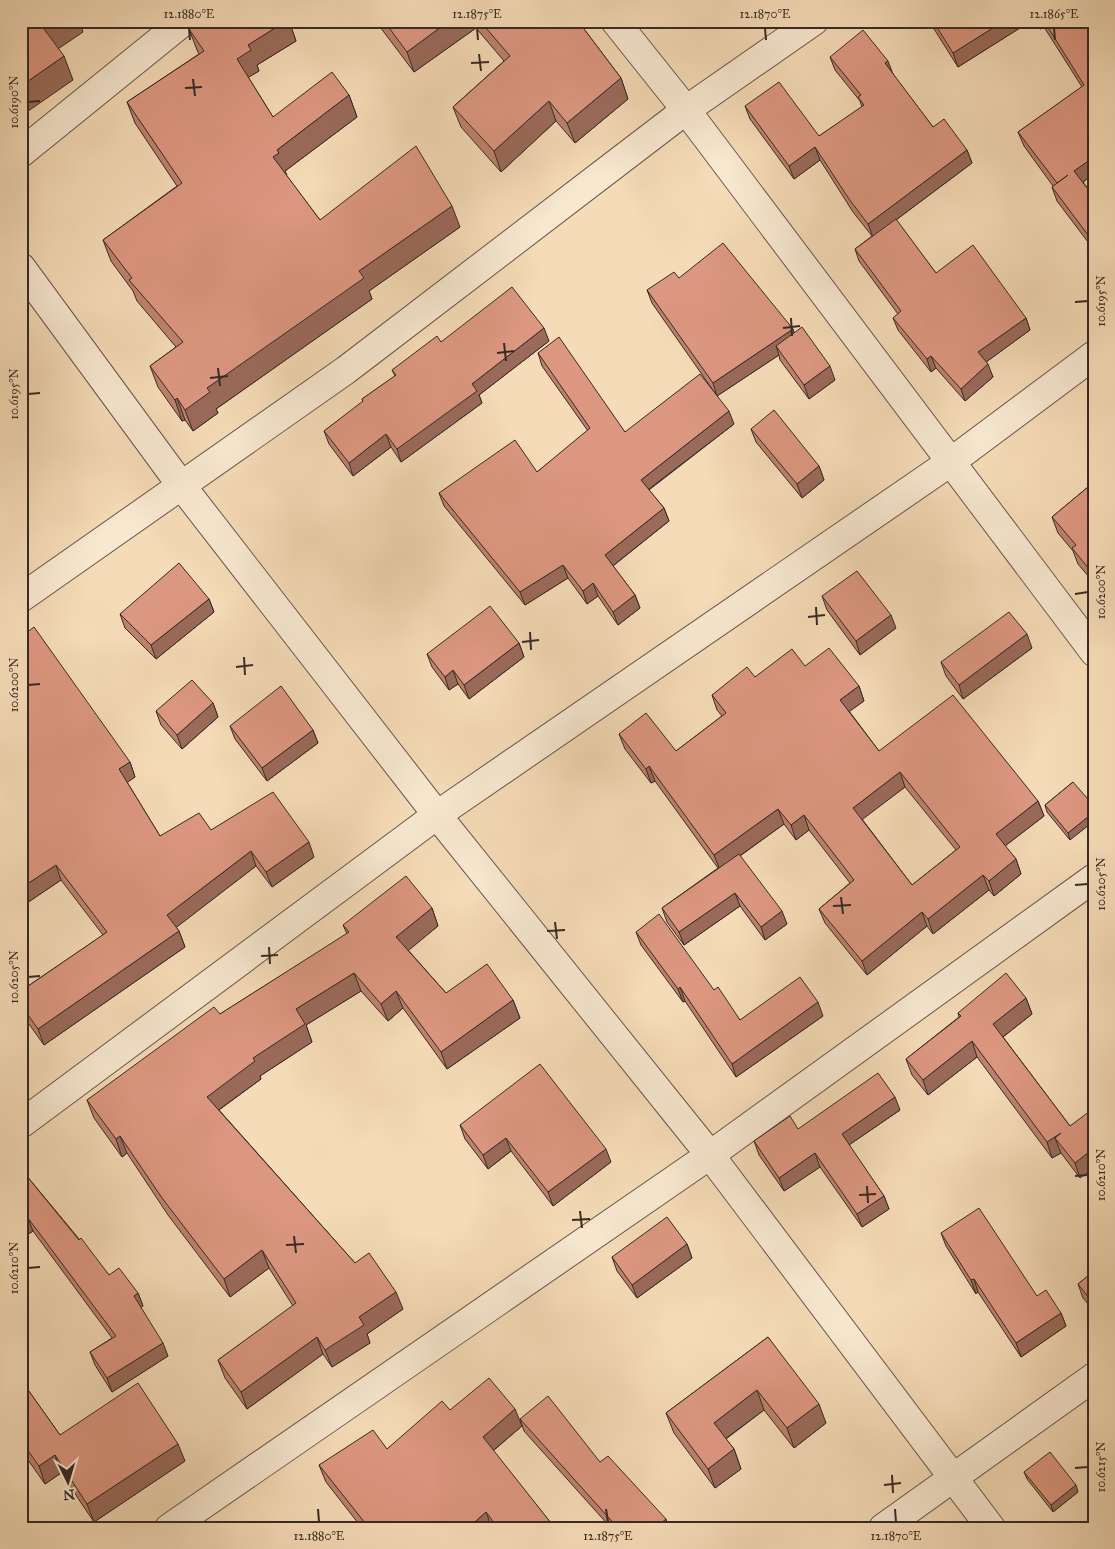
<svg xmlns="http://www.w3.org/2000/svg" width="1115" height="1549" font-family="'IM FELL Great Primer',serif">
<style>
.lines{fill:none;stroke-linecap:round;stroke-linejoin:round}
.minor-casing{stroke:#66564a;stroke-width:30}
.minor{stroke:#f8e8d0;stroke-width:28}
.wall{fill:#bd826e;stroke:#372a25;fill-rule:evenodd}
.shaded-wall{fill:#9a6a5a;stroke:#372a25}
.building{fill:#dc9780;stroke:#372a25;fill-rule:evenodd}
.ticks{fill:none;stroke:#372a25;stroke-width:2}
.neatline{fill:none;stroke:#372a25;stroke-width:2}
.ticks-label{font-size:12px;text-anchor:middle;fill:#372a25}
</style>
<rect width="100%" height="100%" fill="#f5dbb7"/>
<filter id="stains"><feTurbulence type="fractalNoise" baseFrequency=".004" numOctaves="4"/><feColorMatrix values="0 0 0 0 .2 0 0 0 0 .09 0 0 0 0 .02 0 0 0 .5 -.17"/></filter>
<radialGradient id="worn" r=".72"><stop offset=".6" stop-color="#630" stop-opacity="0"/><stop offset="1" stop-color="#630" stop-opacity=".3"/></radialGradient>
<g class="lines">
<g class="minor-casing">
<path id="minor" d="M615,21L686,110L1094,652
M21,153L184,21
M21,267L181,485L437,815L710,1155L991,1528
M21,598L346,370L686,110L814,21
M21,1124L437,815L952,461L1094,355
M169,1528L710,1155L1094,878
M883,1528L1094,1377"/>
</g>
<use href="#minor" class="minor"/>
</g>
<path class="wall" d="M201,21H289L296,41L257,65L259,71L248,77L273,117L349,95L357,117L285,171L286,175L320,220L460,227L369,291L372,299L216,409L218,413L193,431L185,420L182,421L158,387L150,366L176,347L137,301L133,291L111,261L103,240L177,186L135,123L127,102L199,54L197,50L189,29Z
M378,21H578L621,78L628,99L575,143L556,121L501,172L461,127L453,107L504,61L476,28L414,72L380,27Z
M929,21H1031L958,67Z
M1035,21H1094V174L1083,182L1094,197V250L1057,201L1052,187L1053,186L1024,146L1018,132L1082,87L1044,27L1040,29Z
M830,57L892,73L933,127L967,150L972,163L896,220L936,273L1026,318L1030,330L986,362L993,377L965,401L936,368L931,372L898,330L893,318L898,314L859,261L855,249L872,236L853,212L820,160L794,179L750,119L745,106L819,136L862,107L860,101L835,70Z
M679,278L793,329L794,333L835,380L809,399L780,360L779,355L717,396L652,303L647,290Z
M549,341L479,395L482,403L401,462L391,447L353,476L329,444L324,431L363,402L362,399L395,376L392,370L441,342Z
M538,353L625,432L734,424L649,490L664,508L669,521L613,566L635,595L640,608L618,625L598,596L587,604L568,578L525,605L444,506L439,493L537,472L588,431L542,366Z
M751,429L819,466L824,480L802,498L756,442Z
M1094,482V583L1078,564L1073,551L1058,533L1052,517Z
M822,596L896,628L860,655L827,610Z
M209,599L214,612L156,659L125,628L120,614Z
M519,643L524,657L469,699L458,684L449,690L432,667L427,654Z
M1032,648L963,699L946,676L941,662Z
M805,666L859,686L864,701L849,711L879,751L1038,801L1044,816L1005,846L1016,859L1021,874L994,896L989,890L933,934L927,926L867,975L825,923L819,909L850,883L809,830L796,840L784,824L740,856L787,924L765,940L740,906L684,945L667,922L662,908L718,868L655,781L651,783L625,749L619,734L676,751L722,716L717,710L712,695L755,677ZM905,787L956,850L912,885L862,819Z
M213,703L218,717L182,749L161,725L156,711Z
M230,726L313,730L318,743L267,781L235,739Z
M130,762L135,777L127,782L160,836L211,830L314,857L272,887L256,866L176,927L179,931L185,947L44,1045L21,1013V978L25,988L103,935L61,880L21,907Z
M1073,782L1070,840L1047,812L1045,805Z
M432,908L438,926L408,950L446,993L513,1000L520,1018L447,1069L403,1008L388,1021L361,991L306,1025L312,1042L260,1076L261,1079L219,1110L355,1263L403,1309L367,1334L370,1343L332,1367L323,1354L247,1409L225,1378L218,1360L293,1306L269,1268L230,1297L168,1215L127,1153L122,1157L94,1118L87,1100L220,1014L347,934L343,925Z
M636,932L714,990L740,1020L823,1016L736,1077L685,1001L683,1002L641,945Z
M1026,998L1032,1014L1003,1037L1070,1126L1080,1178L1061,1153L1052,1158L977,1057L928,1095L912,1075L906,1059L959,1017L958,1013Z
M900,1110L849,1145L884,1196L889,1209L862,1227L820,1167L784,1191L759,1155L754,1141L798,1129Z
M460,1125L611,1162L553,1206L511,1151L488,1169L465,1139Z
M21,1169L109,1275L138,1293L143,1306L141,1308L168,1356L112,1392L95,1365L90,1352L112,1338L33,1231L21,1239Z
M941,1233L1061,1313L1066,1326L1021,1357L978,1292L976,1294L946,1246Z
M687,1244L692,1258L637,1298L617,1271L612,1257Z
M1094,1271V1311L1083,1298L1078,1284Z
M768,1337L826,1423L794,1448L764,1410L726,1439L734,1449L741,1469L715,1488L674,1433L666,1413Z
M21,1380L60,1435L185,1461L94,1522L61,1473L45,1484L21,1450Z
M450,1410L522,1426L493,1451L555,1528H362L326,1482L319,1465L387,1449Z
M520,1419L600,1462L669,1528H611L524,1431Z
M1024,1472L1078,1492L1053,1512L1027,1479Z"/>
<path class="shaded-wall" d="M55,21H79L83,32L52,53L44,29Z
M286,21H289L296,41L257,65L259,71L244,80L237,59L248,45Z
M449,21H473L476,28L414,72L407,52Z
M1004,21H1031L958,67L953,53Z
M1037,21H1042L1044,27L1040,29Z
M64,56L73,80L21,116V86Z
M888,61L893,74L885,63Z
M621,78L628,99L575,143L567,123Z
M349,95L357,117L285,171L287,175L281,179L273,157L277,150Z
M549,101L556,121L501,172L494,151Z
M815,147L820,160L794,179L789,166Z
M967,150L972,163L873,237L868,224Z
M1094,157V174L1079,185L1074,171Z
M452,206L460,227L369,291L372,299L216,409L218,413L193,431L185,410L207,388L359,271Z
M1026,318L1030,330L982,365L978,352Z
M544,328L549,341L479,395L482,403L401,462L397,449L472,384Z
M793,329L797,342L776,346L779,355L717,396L713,383Z
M931,356L936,368L931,372L927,359Z
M988,364L993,377L965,401L961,389Z
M830,366L835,380L809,399L804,385Z
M177,398L185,420L182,421L175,400Z
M729,411L734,424L645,492L641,480Z
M386,434L391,447L353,476L349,463Z
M819,466L824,480L802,498L797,484Z
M664,508L669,521L610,568L605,555Z
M563,565L568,578L525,605L520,592Z
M593,583L598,596L587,604L583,591Z
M635,595L640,608L618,625L613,612Z
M209,599L214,612L156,659L151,645Z
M891,615L896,628L860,655L856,641Z
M1027,634L1032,648L963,699L959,685Z
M519,643L524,657L469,699L464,685Z
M453,670L458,684L449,690L445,677Z
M859,686L864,701L846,714L840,700Z
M213,703L218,717L182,749L177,735Z
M313,730L318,743L267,781L262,768Z
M130,762L135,777L125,784L119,769Z
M649,766L655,781L651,783L646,769Z
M900,772L905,787L859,822L853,808Z
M1038,801L1044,816L1001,849L996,834Z
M778,809L784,824L720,870L714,855Z
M1094,812V821L1070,840L1068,833Z
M804,815L809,830L796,840L791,825Z
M309,842L314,857L272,887L266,872Z
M251,851L256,866L173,930L167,915Z
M1016,859L1021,874L994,896L989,881Z
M56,865L61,880L21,907V888Z
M983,875L989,890L933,934L928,919Z
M735,893L740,906L684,945L679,932Z
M432,908L438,926L403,955L396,937Z
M782,911L787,924L765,940L761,927Z
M922,912L927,926L867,975L862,961Z
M179,931L185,947L44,1045L38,1029Z
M354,973L361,991L306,1025L312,1042L260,1076L261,1079L213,1114L207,1097L253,1058L296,1009Z
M21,979H22L27,994L21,998Z
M680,987L685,1001L683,1002L678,989Z
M396,991L403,1008L388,1021L381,1004Z
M1026,998L1032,1014L999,1040L993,1024Z
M513,1000L520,1018L447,1069L441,1052Z
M818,1002L823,1016L736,1077L732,1064Z
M972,1041L977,1057L928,1095L923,1080Z
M895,1097L900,1110L846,1147L842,1134Z
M1061,1133L1055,1138L1061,1153L1052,1158L1047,1142Z
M120,1136L127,1153L122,1157L116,1139Z
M506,1138L511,1151L488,1169L483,1155Z
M1094,1148V1168L1080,1178L1075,1163Z
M606,1149L611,1162L553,1206L548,1192Z
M815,1153L820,1167L784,1191L779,1178Z
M884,1196L889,1209L862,1227L857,1214Z
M28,1218L33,1231L21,1239V1222Z
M687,1244L692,1258L637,1298L632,1285Z
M262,1250L269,1268L230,1297L224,1279Z
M974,1279L978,1292L976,1294L971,1280Z
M396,1292L403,1309L367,1334L370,1343L332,1367L325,1350L359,1317Z
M138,1293L143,1306L139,1310L134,1296Z
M1061,1313L1066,1326L1021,1357L1016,1343Z
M317,1337L323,1354L247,1409L241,1392Z
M163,1343L168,1356L112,1392L107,1378Z
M757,1390L764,1410L721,1442L714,1423Z
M819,1404L826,1423L794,1448L787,1428Z
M515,1409L522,1426L489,1454L483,1437Z
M178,1444L185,1461L94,1522L87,1504Z
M734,1449L741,1469L715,1488L708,1469Z
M55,1455L61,1473L45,1484L39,1466Z
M1076,1485L1078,1492L1053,1512L1051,1505Z
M486,1512L492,1528H468Z
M666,1519L669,1528H655Z"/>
<path class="building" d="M21,21H55L44,29L64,56L21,86Z
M201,21H286L248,45L251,50L237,59L273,117L332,72L349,95L277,150L279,153L273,157L320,220L416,146L452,206L359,271L364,278L207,388L210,392L185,410L177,398L175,400L150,366L183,342L129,280L132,278L103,240L182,183L127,102L204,51L189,29Z
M384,21H449L407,52Z
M480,21H578L621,78L567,123L549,101L494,151L453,107L510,56Z
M933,21H1004L953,53Z
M1044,21H1094V157L1074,171L1094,197V243L1052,187L1068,175L1057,183L1018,132L1084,85Z
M863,30L888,61L885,63L933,127L944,119L967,150L868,224L849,199L815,147L789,166L745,106L779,82L819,136L864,105L858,97L861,95L830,57Z
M896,219L936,273L973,245L1026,318L978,352L988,364L961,389L931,356L927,359L893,318L901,311L855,249Z
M723,243L793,329L713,383L647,290L674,272L679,278Z
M512,287L544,328L472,384L477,391L397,449L386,434L349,463L324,431L363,401L362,399L396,375L392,370L437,336L441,342Z
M802,327L830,366L804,385L776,346Z
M559,337L625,432L700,374L729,411L641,480L664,508L605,555L635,595L613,612L593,583L583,591L563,565L520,592L439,493L515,440L537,472L590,428L538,353Z
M774,410L819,466L797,484L751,429Z
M1094,482V517L1092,519L1094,521V575L1072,548L1076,545L1052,517Z
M179,563L209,599L151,645L120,614Z
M857,571L891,615L856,641L822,596Z
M490,606L519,643L464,685L453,670L445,677L427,654Z
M1009,612L1027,634L959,685L941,662Z
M34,627L130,762L119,769L160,836L199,813L211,830L273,792L309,842L266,872L251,851L167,915L179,931L38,1029L21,1005V991L107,932L56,865L21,888V637Z
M829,648L859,686L840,700L879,751L953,695L1038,801L996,834L1016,859L989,881L983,875L928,919L922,912L862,961L819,909L854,880L804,815L791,825L778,809L714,855L649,766L646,769L619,734L646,713L676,751L726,713L712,695L747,667L755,677L792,649L805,666ZM900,772L960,847L912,885L853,808Z
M192,680L213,703L177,735L156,711Z
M281,686L313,730L262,768L230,726Z
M1073,782L1094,806V812L1068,833L1045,805Z
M739,854L782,911L761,927L735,893L679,932L662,908Z
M406,876L432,908L396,937L446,993L487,964L513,1000L441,1052L396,991L381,1004L354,973L296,1009L305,1024L253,1058L255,1061L207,1097L355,1263L369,1253L396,1292L359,1317L364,1325L325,1350L317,1337L241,1392L218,1360L296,1303L262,1250L224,1279L162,1198L120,1136L116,1139L87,1100L214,1007L220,1014L349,932L343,925Z
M659,914L714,990L718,987L740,1020L800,977L818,1002L732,1064L680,987L678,989L636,932Z
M1006,973L1026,998L993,1024L1070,1126L1094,1108V1148L1075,1163L1055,1138L1061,1133L1047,1142L972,1041L923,1080L906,1059L961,1016L958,1013Z
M540,1064L606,1149L548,1192L506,1138L483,1155L460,1125Z
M878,1073L895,1097L842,1134L884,1196L857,1214L815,1153L779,1178L754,1141L790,1116L798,1129Z
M21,1169L79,1240L81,1238L109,1275L119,1268L138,1293L134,1296L163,1343L107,1378L90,1352L116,1336L28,1218L21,1222Z
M979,1208L1037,1296L1046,1290L1061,1313L1016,1343L974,1279L971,1280L941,1233Z
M667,1217L687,1244L632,1285L612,1257Z
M1094,1271V1304L1078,1284Z
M768,1337L819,1404L787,1428L757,1390L714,1423L734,1449L708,1469L666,1413Z
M489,1378L515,1409L483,1437L555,1528H498L486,1512L468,1528H369L319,1465L373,1430L387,1449L442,1401L450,1410Z
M21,1380L60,1435L138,1383L178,1444L87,1504L55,1455L39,1466L21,1441Z
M548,1396L600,1462L608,1456L666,1519L655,1528H618L520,1419Z
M1050,1452L1076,1485L1051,1505L1024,1472Z"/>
<path class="ticks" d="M189,28L190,40M477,28L478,40M765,28L766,40M1054,28L1055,40M479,54L481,71M471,63L489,62M193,79L195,96M185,88L202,87M28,102L40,101M1075,302L1088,301M791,318L792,336M783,328L800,326M504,343L506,361M497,353L514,351M218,368L220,386M210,378L228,376M28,394L40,393M1075,594L1088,592M816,607L817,625M808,617L825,615M530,632L531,650M522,642L539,640M244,657L245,675M236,667L253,665M28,685L40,684M1075,885L1088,884M841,897L843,914M833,906L851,905M555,922L557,939M547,931L565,930M269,947L270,964M261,956L278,955M28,977L40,976M1075,1176L1088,1175M867,1186L868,1203M859,1195L876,1194M580,1211L582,1228M572,1220L590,1219M294,1236L296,1253M286,1245L304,1244M28,1268L40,1267M1075,1468L1088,1467M892,1475L893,1493M884,1485L901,1483M318,1509L319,1522M606,1509L608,1522M895,1509L896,1522"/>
<rect width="1115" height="1549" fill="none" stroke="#f5dbb7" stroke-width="55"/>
<g transform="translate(68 1482) rotate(175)" stroke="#f8e8d0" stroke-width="4" paint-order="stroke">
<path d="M0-4L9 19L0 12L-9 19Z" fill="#372a25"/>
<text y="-8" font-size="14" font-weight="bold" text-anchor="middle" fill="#372a25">N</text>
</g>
<rect x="28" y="28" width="1060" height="1494" class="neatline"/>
<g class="ticks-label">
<text x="189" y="18">12.1880°E</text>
<text x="477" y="18">12.1875°E</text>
<text x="765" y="18">12.1870°E</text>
<text x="1054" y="18">12.1865°E</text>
<text transform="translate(14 102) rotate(-90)" y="4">10.6190°N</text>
<text transform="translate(1101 301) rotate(-90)" y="4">10.6195°N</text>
<text transform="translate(14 394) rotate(-90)" y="4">10.6195°N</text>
<text transform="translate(1101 592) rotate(-90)" y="4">10.6200°N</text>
<text transform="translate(14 685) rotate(-90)" y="4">10.6200°N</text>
<text transform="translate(1101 884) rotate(-90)" y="4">10.6205°N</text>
<text transform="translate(14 977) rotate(-90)" y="4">10.6205°N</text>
<text transform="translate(1101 1175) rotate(-90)" y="4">10.6210°N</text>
<text transform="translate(14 1268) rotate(-90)" y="4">10.6210°N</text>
<text transform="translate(1101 1467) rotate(-90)" y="4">10.6215°N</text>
<text x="319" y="1540">12.1880°E</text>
<text x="608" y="1540">12.1875°E</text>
<text x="896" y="1540">12.1870°E</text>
</g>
<rect width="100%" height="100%" filter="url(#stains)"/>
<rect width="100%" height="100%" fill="url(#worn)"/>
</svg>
